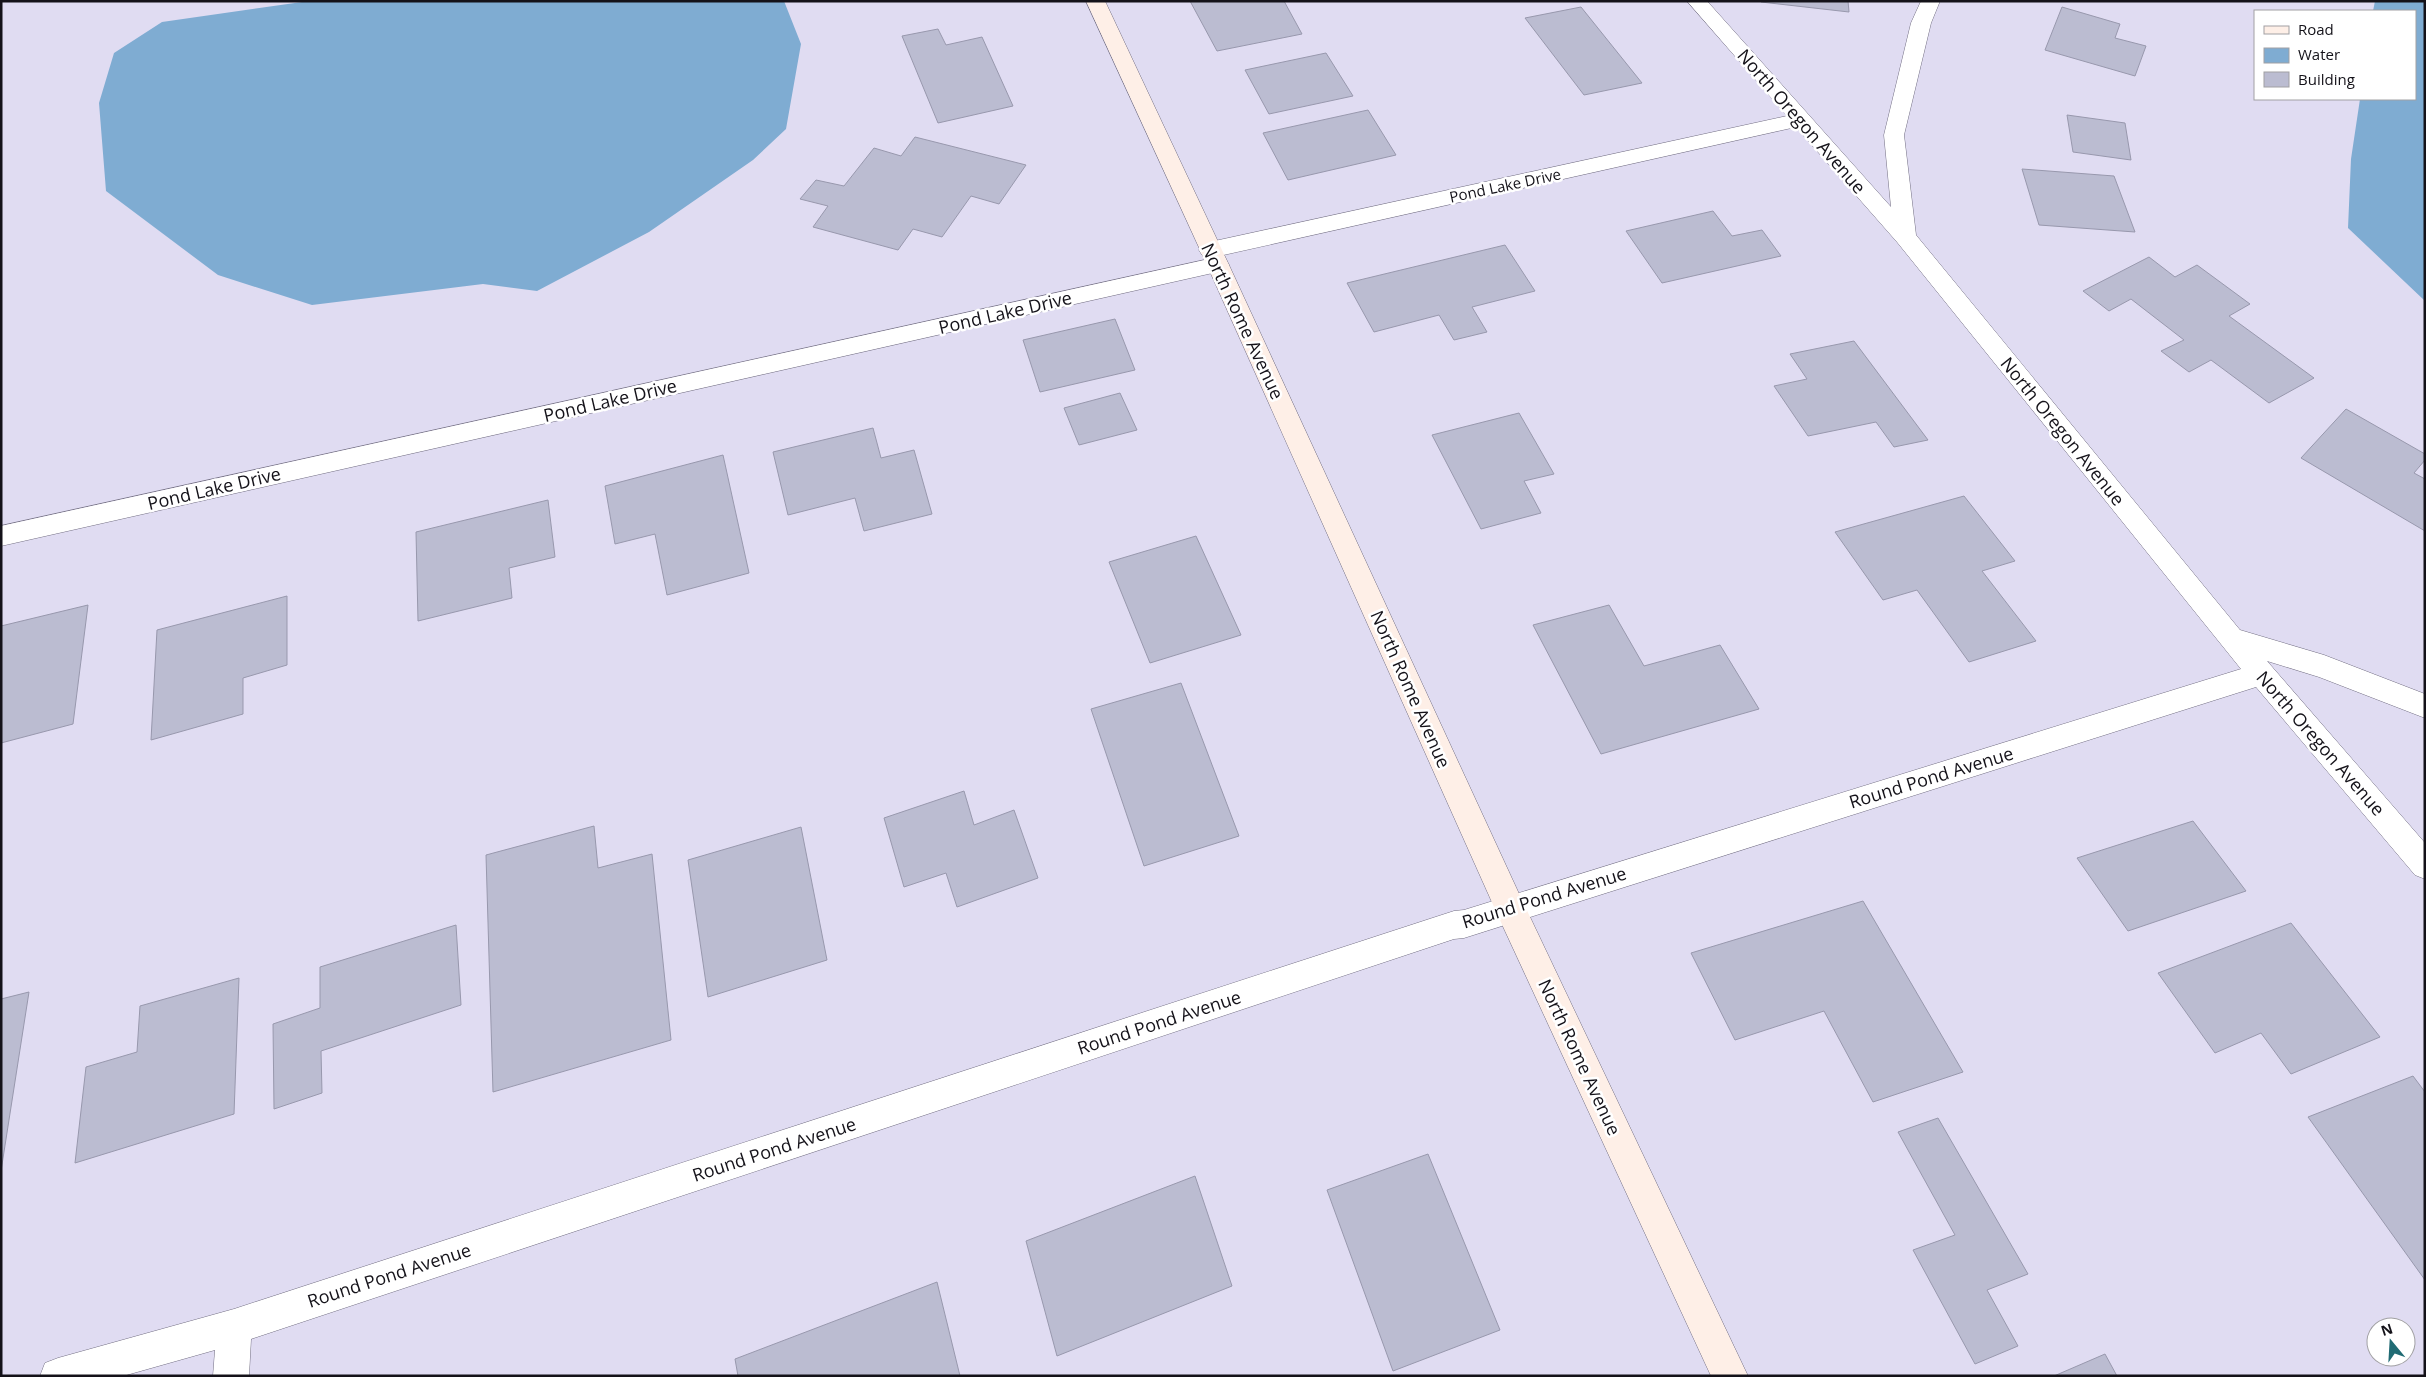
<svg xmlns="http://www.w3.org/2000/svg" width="2426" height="1377" font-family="'Open Sans',sans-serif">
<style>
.water{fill:#7facd2}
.building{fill:#bbbcd1;stroke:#9898ad}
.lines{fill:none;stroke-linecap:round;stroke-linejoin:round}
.street-casing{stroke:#736f83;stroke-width:1}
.secondary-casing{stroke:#736f83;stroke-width:1}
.street{fill:#fff;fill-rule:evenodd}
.secondary{fill:#feefe7;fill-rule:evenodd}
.labels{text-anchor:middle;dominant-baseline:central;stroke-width:5;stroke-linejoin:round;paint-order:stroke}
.far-street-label{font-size:15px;fill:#141219;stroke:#fff}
.street-label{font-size:18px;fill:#141219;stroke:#fff}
</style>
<rect width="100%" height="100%" fill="#e0dcf2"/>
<path class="water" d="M309,1H784L801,44L786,129L753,160L649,232L537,291L483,284L312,305L218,275L106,191L99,103L114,53L162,22Z
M2375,1H2425V301L2348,228L2351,159L2360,99H2415V11H2373Z"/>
<path class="building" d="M1190,1H1284L1302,34L1217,51Z
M1761,1H1848L1849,12L1761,2Z
M1581,7L1642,83L1584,95L1525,18Z
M2062,7L2120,24L2115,38L2146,46L2135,76L2045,50Z
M938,29L946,45L982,37L1013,106L938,123L902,36Z
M1326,53L1353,96L1269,114L1245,70Z
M1368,110L1396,155L1288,180L1263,133Z
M2067,115L2125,123L2131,160L2073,152Z
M915,137L1026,165L999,204L971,196L942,237L913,229L898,250L813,227L828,206L800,199L816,180L844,186L874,148L901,156Z
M2022,169L2114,176L2135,232L2039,225Z
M1713,211L1732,236L1762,230L1781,256L1662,283L1626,231Z
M1505,245L1535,291L1472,307L1487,332L1454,340L1439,315L1374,332L1347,283Z
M2149,257L2175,277L2197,265L2250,304L2229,316L2314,378L2269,403L2211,360L2189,372L2161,351L2184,340L2131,299L2109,311L2083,291Z
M1115,319L1135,370L1040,392L1023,340Z
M1854,341L1928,440L1894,447L1876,422L1808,436L1774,386L1807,379L1790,354Z
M1120,393L1137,430L1079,445L1064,408Z
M2346,409L2425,454V460L2414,473L2425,479V531L2301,458Z
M1519,413L1554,474L1524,481L1541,513L1481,529L1432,435Z
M873,428L881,458L914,450L932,514L864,531L855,498L788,515L773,452Z
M723,455L749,573L667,595L655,534L615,544L605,486Z
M1964,496L2015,561L1982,571L2036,641L1969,662L1917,590L1883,600L1835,532Z
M548,500L555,557L509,568L512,598L418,621L416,532Z
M1196,536L1241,635L1150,663L1109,562Z
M287,596V665L243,678V714L151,740L157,630Z
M88,605L73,724L1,743V626Z
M1609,605L1644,666L1720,645L1759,709L1601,754L1533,625Z
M1181,683L1239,836L1144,866L1091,709Z
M964,791L974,825L1014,810L1038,878L957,907L946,873L904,887L884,818Z
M2193,821L2246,891L2128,931L2077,858Z
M594,826L598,868L652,854L671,1040L493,1092L486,855Z
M801,827L827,960L708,997L688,860Z
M1863,901L1963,1072L1873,1102L1824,1011L1735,1040L1691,953Z
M2291,923L2380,1037L2291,1074L2261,1033L2215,1053L2158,973Z
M456,925L461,1005L321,1051L322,1093L274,1109L273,1024L320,1008V967Z
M239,978L234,1114L75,1163L86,1067L137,1052L140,1006Z
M29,992L1,1171V999Z
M2413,1076L2425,1092V1280L2308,1117Z
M1938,1118L2028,1274L1987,1290L2018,1346L1975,1364L1913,1250L1955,1235L1898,1132Z
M1428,1154L1500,1330L1393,1371L1327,1190Z
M1195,1176L1232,1286L1057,1356L1026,1241Z
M937,1282L960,1376H738L735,1359Z
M2105,1354L2117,1376H2054Z"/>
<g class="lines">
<g class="street-casing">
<path id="street" d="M1687,1H1707L1891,207L1884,135L1911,23L1921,1H1940L1931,23L1904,135L1916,235L2240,630L2324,655L2425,694V718L2319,677L2267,661L2425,843V879L2415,875L2256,687L1464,938L1454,939L251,1339L249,1376H213L215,1350L123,1376H40L45,1363L58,1358L234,1309L1454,911L1464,910L2241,669L1897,242L1796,127L1210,258L1202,255L1199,250L1202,245L1210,242L1787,116Z
M1218,257L1226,260L1229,265L1226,270L1,546V526Z"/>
</g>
<g class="secondary-casing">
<path id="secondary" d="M1086,1H1105L1229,265L1521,898L1748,1376H1711L1499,918L1207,265Z"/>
</g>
<use href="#street" class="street"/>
<use href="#secondary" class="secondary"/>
</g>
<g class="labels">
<g class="far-street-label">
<text transform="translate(1505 185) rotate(-12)">Pond Lake Drive</text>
</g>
<g class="street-label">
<text transform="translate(1802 121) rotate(49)">North Oregon Avenue</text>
<text transform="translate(1005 312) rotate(-13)">Pond Lake Drive</text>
<text transform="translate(1243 321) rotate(65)">North Rome Avenue</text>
<text transform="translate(610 400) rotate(-13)">Pond Lake Drive</text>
<text transform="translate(2063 431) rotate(51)">North Oregon Avenue</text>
<text transform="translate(214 488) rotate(-13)">Pond Lake Drive</text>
<text transform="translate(1411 689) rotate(66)">North Rome Avenue</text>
<text transform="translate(2321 743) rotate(49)">North Oregon Avenue</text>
<text transform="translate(1931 777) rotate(-17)">Round Pond Avenue</text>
<text transform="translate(1544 897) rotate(-17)">Round Pond Avenue</text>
<text transform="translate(1159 1022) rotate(-18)">Round Pond Avenue</text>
<text transform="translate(1580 1057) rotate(65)">North Rome Avenue</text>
<text transform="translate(774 1149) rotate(-18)">Round Pond Avenue</text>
<text transform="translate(389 1275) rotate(-18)">Round Pond Avenue</text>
</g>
</g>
<rect width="2426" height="1377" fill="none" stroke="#141219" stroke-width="5"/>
<rect x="2254" y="10" width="162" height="90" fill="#ffffff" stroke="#a1a0a3"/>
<rect x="2264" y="26" width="25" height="8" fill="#feefe7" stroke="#a1a0a3"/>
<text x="2298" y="35" font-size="15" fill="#141219">Road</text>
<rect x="2264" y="48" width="25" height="15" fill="#7facd2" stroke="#a1a0a3"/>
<text x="2298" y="60" font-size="15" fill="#141219">Water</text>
<rect x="2264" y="72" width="25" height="15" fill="#bbbcd1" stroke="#a1a0a3"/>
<text x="2298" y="85" font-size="15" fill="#141219">Building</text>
<g transform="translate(2391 1342) rotate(342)"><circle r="24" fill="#ffffff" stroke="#a1a0a3"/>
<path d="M0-4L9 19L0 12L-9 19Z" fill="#206b74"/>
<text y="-8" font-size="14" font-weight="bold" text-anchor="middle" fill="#141219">N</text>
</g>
</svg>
